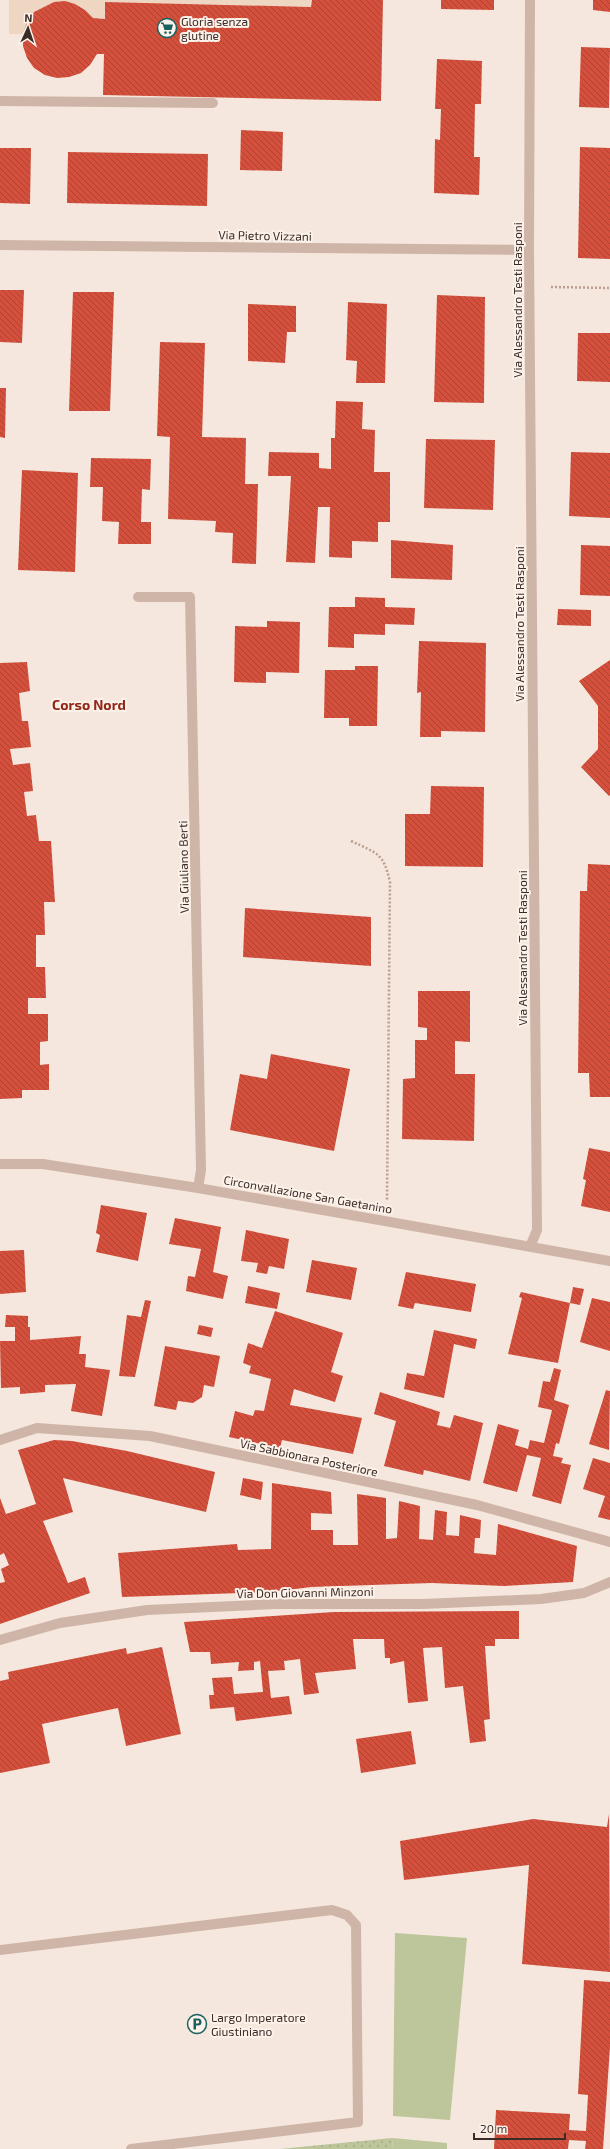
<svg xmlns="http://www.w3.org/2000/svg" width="610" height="2149" font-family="'Exo 2',sans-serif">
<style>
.grass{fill:url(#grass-dots)}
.garden{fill:#bcc69a}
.plaza{fill:#efd6c2}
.building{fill:url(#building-back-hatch)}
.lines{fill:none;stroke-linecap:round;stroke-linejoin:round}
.path{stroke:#bb9e90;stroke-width:2.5;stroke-dasharray:2 2;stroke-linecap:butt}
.minor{stroke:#cfb5a7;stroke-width:10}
.labels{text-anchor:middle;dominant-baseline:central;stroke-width:4;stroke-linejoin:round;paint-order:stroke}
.poi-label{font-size:12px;fill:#3b2c28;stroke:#fcf2ea;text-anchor:start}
.street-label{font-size:12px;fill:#3b2c28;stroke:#fcf2ea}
.quarter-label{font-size:14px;font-weight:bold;fill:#932717;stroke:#fcf2ea}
</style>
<defs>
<pattern id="grass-dots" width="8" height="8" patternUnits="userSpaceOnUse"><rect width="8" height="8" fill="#bcc69a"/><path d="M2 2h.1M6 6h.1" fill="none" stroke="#a2aa85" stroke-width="1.8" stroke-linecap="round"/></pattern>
<pattern id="building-back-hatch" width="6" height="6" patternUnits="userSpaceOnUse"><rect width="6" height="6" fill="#d4503c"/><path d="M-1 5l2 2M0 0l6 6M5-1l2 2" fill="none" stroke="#ad4332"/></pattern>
</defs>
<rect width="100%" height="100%" fill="#f5e7dd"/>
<path class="grass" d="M392,2138L393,2149H280Z"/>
<path class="garden" d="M395,1933L467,1938L450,2120L393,2116Z
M392,2138L447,2143V2149H393Z"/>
<path class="plaza" d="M9,0H312L311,7L106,2L105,19L93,18L85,10L75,4L54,2L34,12L27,22L23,34H9Z"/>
<path class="building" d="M312,0H383L381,101L103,95L104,54H97L90,65L81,73L69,77L57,78L45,75L34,68L27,58L23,46V34L27,22L34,12L54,2L65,1L75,4L85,10L93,18L105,19V2L311,7Z
M441,0H494V10L441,9Z
M593,0H610V12L593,10Z
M581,47L610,48L609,108L579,107Z
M437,59L482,61L481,104H475L474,157H480L479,195L434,193L435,139L440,140L441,109H435Z
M241,130L283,132L282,171L240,170Z
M580,147L610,148V259L578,258Z
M0,148H31L30,204L0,203Z
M68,152L208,154L207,206L67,203Z
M0,290H24L22,343L0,342Z
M73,292H114L110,411H69Z
M437,295L485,297L484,403L434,402Z
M348,302L387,304L385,383H356L357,361L346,360Z
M248,304L296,306V332H287L285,363L248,361Z
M578,333H610V382L577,381Z
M160,342L205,343L202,437L246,438L245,484H258L256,564L232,563L233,533L215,532L216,521L168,519L170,437L157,436Z
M0,388H6L5,438L0,437Z
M336,401L363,402L362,429L375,430L374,472H390V522H378V542L352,541V558L329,557L330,507H318L315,563L286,562L291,476H268L269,452L319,453V468L331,469V438H335Z
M426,439L495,440L493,510L424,508Z
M571,452L610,453V518L569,516Z
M91,458L151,459L150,490L142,489L141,522H151V544H118L119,522L102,521L103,487H90Z
M22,470L78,473L75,572L18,570Z
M391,540L453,545L452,580L391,578Z
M581,545L610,546V596L580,595Z
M355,597L385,598V607L415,608L414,625L385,624V635L354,634V648L328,647L329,607H355Z
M558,609L591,610V626L557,625Z
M267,621L300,622L299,673L266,672V683L234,682L235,626L267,627Z
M419,641L486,643L485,732L441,731V737H420L421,692L417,693Z
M610,660V795L609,796L581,767L598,749V706L579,681Z
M27,662L30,691L19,693L22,721H28L31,747L10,749L13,765L30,763L33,791L24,792L27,816L36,815L39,841H51L55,902H44L45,935H36V967H45L46,998H28V1014H48V1041L40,1042V1065L49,1064V1090H22V1098L0,1099V663Z
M355,666H378L377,726H349V718H324L325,670H355Z
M431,786L484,787L483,867L405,866V814H430Z
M588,864L610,865V1097H590L589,1073H578L580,891H587Z
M245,908L371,917V966L243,957Z
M418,991H470V1042L455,1041V1074H475L474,1141L402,1139L403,1079L415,1078V1040H427V1028L418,1027Z
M271,1054L350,1069L334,1151L230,1130L240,1074L267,1079Z
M589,1148L610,1152V1212L581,1206L586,1180L583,1179Z
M101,1205L147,1213L138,1261L96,1252L100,1235L96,1233Z
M175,1218L221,1227L213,1272L228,1276L223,1299L186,1291L188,1276L195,1277L201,1249L169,1244Z
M246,1230L289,1239L284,1269L269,1266L267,1274L256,1272L258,1263L241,1261Z
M24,1250L26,1292L0,1294V1251Z
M312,1260L357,1268L351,1300L306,1292Z
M406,1272L476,1284L471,1312L415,1303L413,1309L398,1306Z
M248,1286L280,1293L277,1309L245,1303Z
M573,1287L584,1289L580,1305L570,1303Z
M521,1292L570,1303L558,1363L508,1354L522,1298L519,1297Z
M592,1298L610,1302V1351L580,1342Z
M145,1300L151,1301L135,1377L119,1376L127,1315L141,1317Z
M275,1311L343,1333L331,1372L343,1376L335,1402L294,1389L290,1405L362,1418L353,1454L282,1440L280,1448L229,1437L235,1411L253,1416L255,1410L264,1411L271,1379L249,1373L251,1366L243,1363L248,1343L262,1348Z
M6,1315L28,1316V1327H30V1340L81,1336L79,1354H86L85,1367L110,1370L102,1416L71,1411L76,1384L45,1385V1392L20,1394V1387L1,1388L0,1341H15V1327H5Z
M199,1325L213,1328L211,1337L197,1334Z
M434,1330L477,1339L475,1349L454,1344L444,1398L404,1389L407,1373L424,1376Z
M165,1346L220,1356L214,1387L204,1385L202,1397L193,1403L178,1401L176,1410L154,1406Z
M554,1368L561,1370L554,1400L569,1405L559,1444L556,1443L553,1456L563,1458L561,1463L571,1465L561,1504L532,1496L541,1458L527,1455L517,1492L483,1483L498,1424L519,1430L515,1445L528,1449L530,1440L544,1443L552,1410L538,1407L543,1381L550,1382Z
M606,1390L610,1391L609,1450L589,1444Z
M380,1392L440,1412L437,1425L450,1428L454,1415L483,1423L470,1481L424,1470L423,1475L384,1466L396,1421L374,1414Z
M54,1440L72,1441L127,1451L215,1472L206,1512L63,1478L73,1512L43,1521L68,1583L85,1577L90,1593L0,1624V1583L5,1582L1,1569L9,1565L4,1553L0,1555V1498L6,1514L36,1504L18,1450Z
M593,1458L610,1463V1520L598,1517L605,1496L583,1489Z
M243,1478L263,1482L261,1500L240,1495Z
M272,1483L331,1492L332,1514L311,1513V1530H333V1545H358L357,1494L386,1498V1539L397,1538L399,1501L420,1506L419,1539L433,1540L435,1510L447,1512L446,1535L459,1536L460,1515L481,1520L480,1538H475L474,1553L496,1555L498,1524L577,1546L573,1582L504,1586L432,1583L311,1587L272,1592L122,1597L118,1553L237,1544L238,1550L271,1549Z
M519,1611V1639H495V1646H485L490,1719L484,1720L486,1741L470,1743L463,1686L445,1688L442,1647L423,1648L428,1701L408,1703L404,1661L390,1664V1658H385L384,1639H353L356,1669L315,1673L319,1693L304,1695L300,1659L284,1661L285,1670L268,1671L271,1698L289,1696L292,1714L236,1721L234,1707L210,1709L209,1695H214L212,1678L232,1677L234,1694L263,1692L260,1661L254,1662V1670L238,1671L239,1662L211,1664L210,1652H190L184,1622L334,1612Z
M162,1647L181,1734L126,1746L118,1708L42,1724L50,1763L0,1773V1681L9,1679L8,1672L126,1648L127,1654Z
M411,1731L416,1764L361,1773L356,1739Z
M609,1814L610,1972L522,1964L529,1865L404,1880L400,1841L533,1819L607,1827Z
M584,1980L610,1982V2047L603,2149H585L586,2141L569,2140L568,2149H494L496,2110L570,2114L569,2130L586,2131L588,2095L578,2094Z"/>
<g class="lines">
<path class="path" d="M551,287L610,288
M351,841C378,854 383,852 390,882L387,1200"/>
<path class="minor" d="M0,101L213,103
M0,245L529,250
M138,597H190L201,1170L198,1188
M0,1164H43L198,1188L610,1261
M530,1247L537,1230L529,250L530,0
M0,1440L37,1428L150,1436L477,1505L610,1542
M0,1640L60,1623L147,1610L275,1604H423L541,1599L584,1593L610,1582
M0,1950L332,1910L347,1915L356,1925L358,2122L131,2149"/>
</g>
<defs>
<g id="supermarket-ring" transform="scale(1)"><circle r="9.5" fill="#fcf2ea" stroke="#18615e" stroke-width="1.5"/><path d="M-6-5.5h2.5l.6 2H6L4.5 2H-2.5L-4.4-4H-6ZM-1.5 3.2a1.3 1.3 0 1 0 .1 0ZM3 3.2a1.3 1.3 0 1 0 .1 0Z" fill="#18615e"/></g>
<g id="parking-ring" transform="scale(1)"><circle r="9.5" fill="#fcf2ea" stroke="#18615e" stroke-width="1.5"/><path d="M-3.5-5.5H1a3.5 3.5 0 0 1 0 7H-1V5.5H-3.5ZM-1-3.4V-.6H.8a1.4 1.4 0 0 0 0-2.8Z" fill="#18615e"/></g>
</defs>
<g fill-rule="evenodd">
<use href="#supermarket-ring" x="167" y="28"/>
<use href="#parking-ring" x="197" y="2024"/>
</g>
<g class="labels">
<g class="poi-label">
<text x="181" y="21">Gloria senza<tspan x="181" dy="14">glutine</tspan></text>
<text x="211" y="2017">Largo Imperatore<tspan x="211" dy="14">Giustiniano</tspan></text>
</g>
<g class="street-label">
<text transform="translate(265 235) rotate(1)">Via Pietro Vizzani</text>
<text transform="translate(517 300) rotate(-90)">Via Alessandro Testi Rasponi</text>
<text transform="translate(519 624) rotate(-90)">Via Alessandro Testi Rasponi</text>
<text transform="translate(183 867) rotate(-91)">Via Giuliano Berti</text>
<text transform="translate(522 948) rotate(-90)">Via Alessandro Testi Rasponi</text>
<text transform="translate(308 1194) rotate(10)">Circonvallazione San Gaetanino</text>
<text transform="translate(309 1457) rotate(12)">Via Sabbionara Posteriore</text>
<text transform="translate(305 1592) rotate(-1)">Via Don Giovanni Minzoni</text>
</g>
<g class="quarter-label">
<text x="89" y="704">Corso Nord</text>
</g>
</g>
<g transform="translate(28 28) rotate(3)" stroke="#fcf2ea" stroke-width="3" paint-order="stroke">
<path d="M0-3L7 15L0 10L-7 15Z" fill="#3b2c28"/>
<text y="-6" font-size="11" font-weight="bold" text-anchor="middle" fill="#3b2c28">N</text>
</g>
<path d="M474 2133v6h91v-6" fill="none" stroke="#3b2c28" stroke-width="2"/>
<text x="480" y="2133" font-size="12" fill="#3b2c28" stroke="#fcf2ea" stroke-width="3" paint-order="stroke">20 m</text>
</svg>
